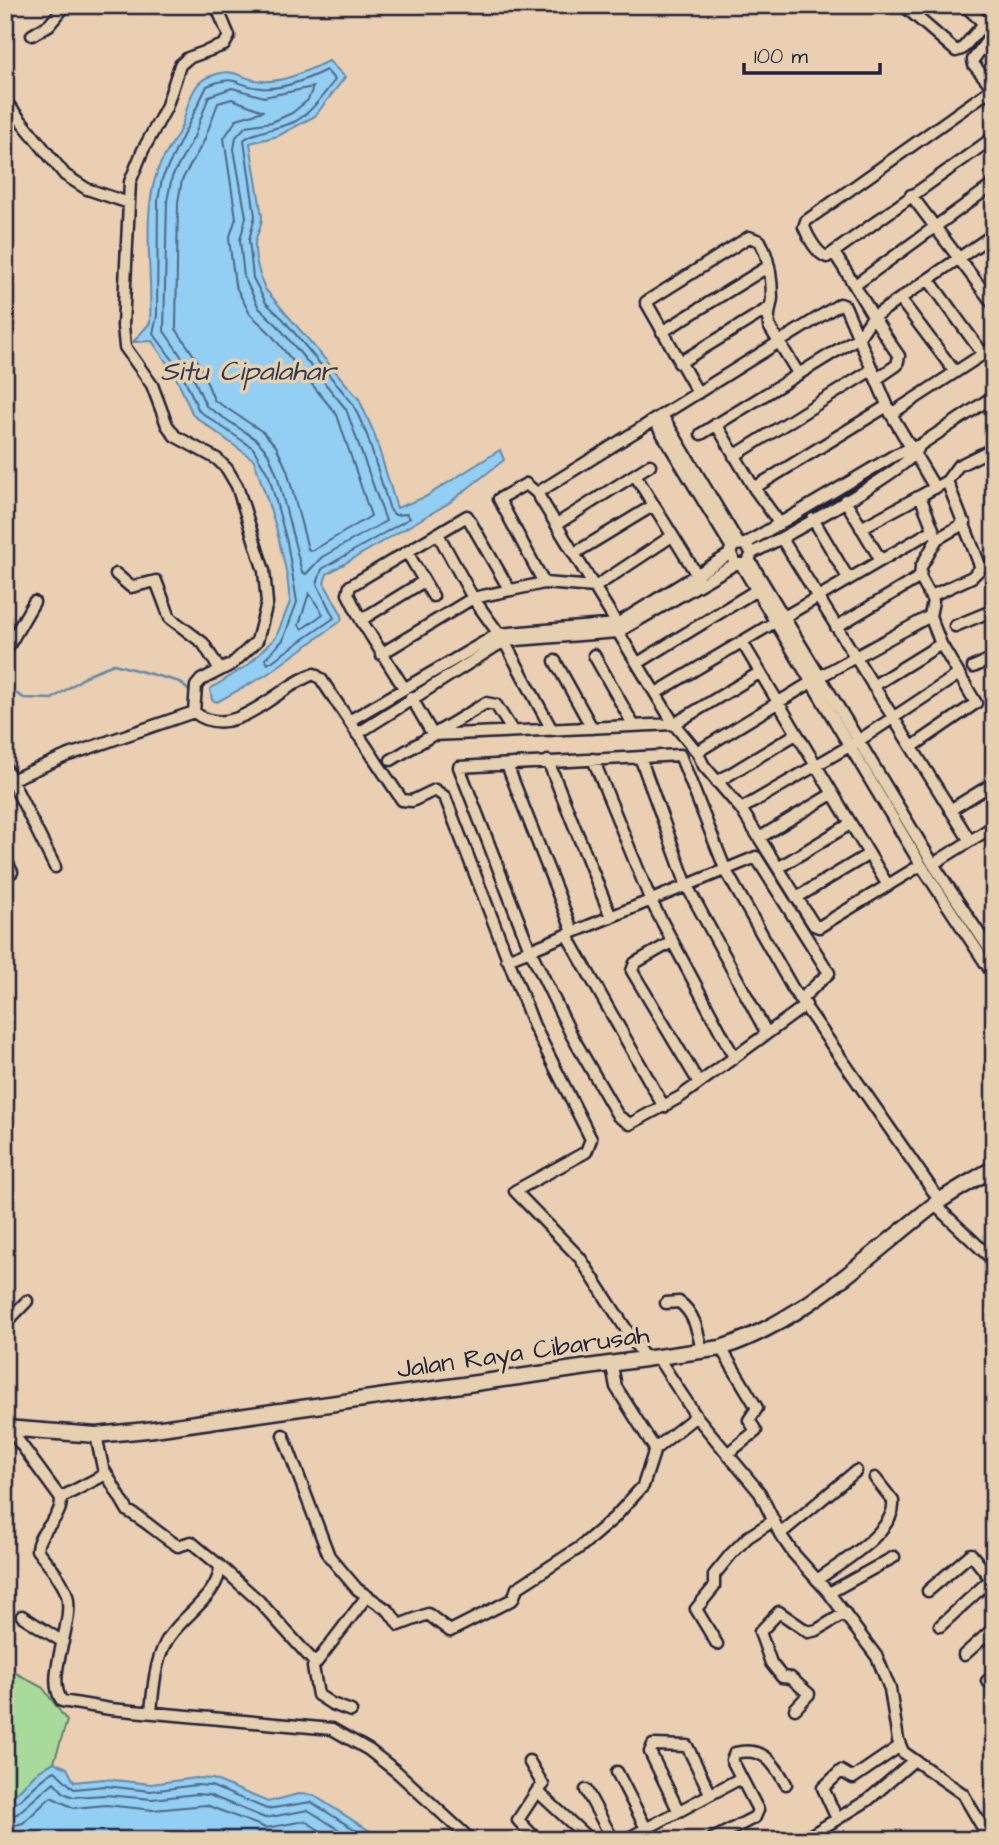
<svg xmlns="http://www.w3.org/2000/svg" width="999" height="1845" font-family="'Architects Daughter',sans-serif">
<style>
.green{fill:#a7da9b;stroke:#647e6b;stroke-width:2}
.water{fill:#93cef3;stroke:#6689a9;stroke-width:2}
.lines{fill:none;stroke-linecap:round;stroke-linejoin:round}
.shore{stroke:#4f6785;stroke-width:2}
.stream{stroke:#6689a9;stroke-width:2.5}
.minor-casing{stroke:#22223b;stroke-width:15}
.primary-casing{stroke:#22223b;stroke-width:19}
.minor{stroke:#e6d0af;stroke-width:10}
.primary{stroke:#e6d0af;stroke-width:14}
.labels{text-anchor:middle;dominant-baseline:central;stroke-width:7;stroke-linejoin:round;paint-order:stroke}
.street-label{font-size:26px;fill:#22223b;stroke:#e6d0af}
.water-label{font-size:28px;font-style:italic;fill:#333c57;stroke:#e6d0af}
</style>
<rect width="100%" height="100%" fill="#eacfb2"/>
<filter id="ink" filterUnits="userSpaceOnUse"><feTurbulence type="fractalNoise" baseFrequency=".0143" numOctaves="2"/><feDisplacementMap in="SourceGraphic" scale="14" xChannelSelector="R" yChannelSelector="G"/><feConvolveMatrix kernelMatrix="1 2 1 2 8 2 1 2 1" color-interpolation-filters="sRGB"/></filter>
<g filter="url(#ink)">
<path class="green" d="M14,1672L43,1688L67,1721L54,1762L35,1774L5,1805V1678Z"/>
<path class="water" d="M329,61L345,77L315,116L278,136L250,143L262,216C262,225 259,230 256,238C252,252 260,276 265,289L359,399L374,433L397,508L425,497L500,450L504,460L449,503L327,574L324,583L342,615L341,621L266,675L217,702L212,700L210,689L248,665L276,637L290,602L287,575L276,527L254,460L193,415L175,375L152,341L133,342L150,323C153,274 141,219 157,172C162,156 176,141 182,125C187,110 191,85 206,78C238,64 237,80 263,81C285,83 309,69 329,61Z
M54,1762L67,1768L74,1782L104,1779L151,1784L196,1778L213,1779L268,1802L298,1794L313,1795L384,1840H5V1805L35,1774Z"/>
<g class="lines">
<path class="shore" d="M326,70L335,80C323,95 313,111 296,121C283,128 250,132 244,140L255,216L249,240L253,278L266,303L283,319L353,404L367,435L390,510L395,515L407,514L410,518L322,569L317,584L334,618L268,664L265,659L283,640L297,602L287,542L269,476L253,448L199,411L181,371L153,333L157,316L158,200L162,179L207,86C240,73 233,86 261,88C282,90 308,79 326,70Z
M313,87L308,100L292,113L272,122L246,126L236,137L234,149L246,217L240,240L244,277L259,308L277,325L346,409L386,521L322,557L306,574L302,572L277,475L268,453L257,440L206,406L189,368L164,331L167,201L172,177L194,137L209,96L232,88L264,97Z
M232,99L263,111L237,119L224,138L236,218L229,239L235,285L250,314L269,332L337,415L371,516L312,551L308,549L287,470L276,446L263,432L214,400L199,363L176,329L178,202L182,180L204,141L218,103Z
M309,593L323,614L302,629L299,625Z
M5,1808C18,1807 39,1778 55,1771L74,1789L105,1786L151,1791L196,1785L211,1786L267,1809L311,1802L371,1840
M5,1817L17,1814L54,1782L64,1793L73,1797L105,1795L152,1799L197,1794L209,1795L265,1818L308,1810L355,1840
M5,1828L23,1823L51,1797L74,1808L106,1805L153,1810L206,1805L266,1828L305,1821L335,1840"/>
<path class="stream" d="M5,687L24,698L52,699L91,673L114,664L180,682L190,692"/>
<g class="minor-casing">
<path id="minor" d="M216,5L229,36L224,45L188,58L180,65L166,108L143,150L130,182L123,326L125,347L152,385L167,425L175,436L217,459L227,469L237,486L264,571L267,603L257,641L232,664L201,680L196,686L194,712C234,744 277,686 314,674L321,679L402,800L412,801L435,790L445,797L534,1026L591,1139L586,1152L515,1191L580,1258L646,1360
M903,5L956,51L962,49L994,12
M964,5L988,27
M994,31L973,60L974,65L994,89
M32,35L49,25L66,5
M993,88L806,221L804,227C808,237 817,254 827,257L994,137
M5,106L10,107L65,175L87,189L129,203
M911,195L994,305
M834,253C857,287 875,323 899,356L897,365L878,378
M929,280L983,354
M855,285L994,184
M900,299L955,372
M662,332L769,266
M679,363L769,308
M698,393L646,302L749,237L760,241C769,258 772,278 772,298C771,308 767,315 769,326L798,373
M891,414L994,347
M662,415L739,544
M654,420L732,548
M716,424L754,488L780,524
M701,434L859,337L872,318L994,234
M734,456L873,369
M635,475L697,575
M754,488L887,406
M537,493L840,304L845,306L891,414L935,488
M845,500L880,559
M813,519L848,578
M557,524L650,465
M861,528L920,496
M438,534L473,598L504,641L552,730
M782,539L970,841
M937,539L965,523
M745,544L895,455L920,445L994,396
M407,552L433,596
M575,553L654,505
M752,553C779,540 908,470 918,449
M750,561L933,864L994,956
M742,566L921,865L994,976
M116,574L131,587L156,581L170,618L203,643L220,670
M544,583L499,499L526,484L537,493L617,624
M931,596L972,577L981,568L947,481
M784,617L933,530
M361,620L424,581
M955,626L994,610
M836,627L920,577
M618,632L674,724L697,752L704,766L741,809L814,925L819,927L921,865
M742,642L887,884
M5,652L34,602
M381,654L473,598L544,583L595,587L672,536
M594,655L634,726
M555,661L592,728
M638,663L755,591
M973,667L994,658
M819,677L930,616
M873,686L941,644
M404,688L361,620L348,594L350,586L467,516L509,589
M656,693L775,622
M411,697L433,735L674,724L759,673
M349,721L498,634L617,624L730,554
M357,734L504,641L618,632L735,564H747L752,553L745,544L735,545L730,551L735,564
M912,747L976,703L941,644L930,616L933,601L920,577L921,567L937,539L920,496L947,481L958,466L994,448
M697,752L810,683
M640,757L687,886L766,1032
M593,759L651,901L734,1057
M391,760L486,703L496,705L512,730
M548,761L611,917
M507,765L573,932
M5,767L55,867
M11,780L66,756L194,712
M717,782L796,734
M741,809L858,741L959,674
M950,810L994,783
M759,838L832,794
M5,858L12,872
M933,864L994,826
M778,868L850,824
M796,898L869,854
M567,935L664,1107
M670,943L635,963L632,971L699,1083
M507,959L530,950L459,767L680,755L726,871L793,989L940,1201
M994,981V991
M801,999L829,973L756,857L530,950L572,1036L618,1116L630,1124L680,1097L806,1005
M935,1205L994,1261
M666,1303L679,1302C695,1313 698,1333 702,1351
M5,1324L27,1301
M721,1348L757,1408L749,1420L756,1431L727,1454
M658,1358L696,1416L760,1493L780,1534L793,1553L829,1593L877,1657L890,1689L898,1740L903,1752L963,1794L990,1840
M612,1366L616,1387L655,1449
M9,1428L61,1499C62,1520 38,1530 37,1550C47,1563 62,1579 67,1595C75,1624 44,1677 62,1701L110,1709L332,1729L369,1750L397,1772L471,1840
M96,1435L103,1468L128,1511C145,1520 160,1535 178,1546L191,1542L220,1566C220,1596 179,1617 166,1642C155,1662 153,1690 151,1712
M283,1435L329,1556L357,1589L389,1611L399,1625L428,1614L450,1631L513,1599L517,1588L579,1548L614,1518L643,1486L655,1449L696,1416
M60,1498L106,1474
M780,1534L856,1471
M220,1566L259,1601L315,1663
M817,1580C839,1564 897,1531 893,1501L875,1478
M928,1591L971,1554L994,1583
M829,1593L894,1557
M22,1616L63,1642
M940,1626L991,1579
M717,1644L696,1609L714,1587V1575L731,1554L748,1537L773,1521
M964,1655L994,1628
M987,1681L994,1676
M795,1709L809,1694L791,1678L782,1677L771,1663L760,1632L779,1612L808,1632L817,1630L845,1613
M351,1711L332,1704L318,1695L313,1667L367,1596
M529,1761L543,1785L537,1791
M617,1772L652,1840
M586,1790L613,1840
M678,1810L650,1752L653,1745L687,1746L710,1793
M837,1819L823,1788L841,1771L853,1778L900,1746
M537,1840L518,1820L537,1791L590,1840
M625,1840L741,1778
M711,1840L755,1817L758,1810L732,1760L735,1753C763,1746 773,1762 786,1784
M803,1840L868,1800L913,1761"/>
</g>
<g class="primary-casing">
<path id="primary" d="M5,1428L96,1435L147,1430L721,1348C803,1321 867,1257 934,1205C953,1191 974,1180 994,1168"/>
</g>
<use href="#minor" class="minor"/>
<use href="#primary" class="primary"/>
</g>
</g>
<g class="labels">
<g class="street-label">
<text transform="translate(523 1352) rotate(-8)">Jalan Raya Cibarusah</text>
</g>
<g class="water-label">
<text x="248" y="371">Situ Cipalahar</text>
</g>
</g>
<rect width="999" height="1845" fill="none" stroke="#e6d0af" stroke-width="28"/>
<rect x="14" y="14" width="971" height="1817" fill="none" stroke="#22223b" stroke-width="2.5" filter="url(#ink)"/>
<path d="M744 63v10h136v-10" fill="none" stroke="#22223b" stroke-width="3.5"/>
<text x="754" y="63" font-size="21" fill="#22223b" stroke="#e6d0af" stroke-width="5" paint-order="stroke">100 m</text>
</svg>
